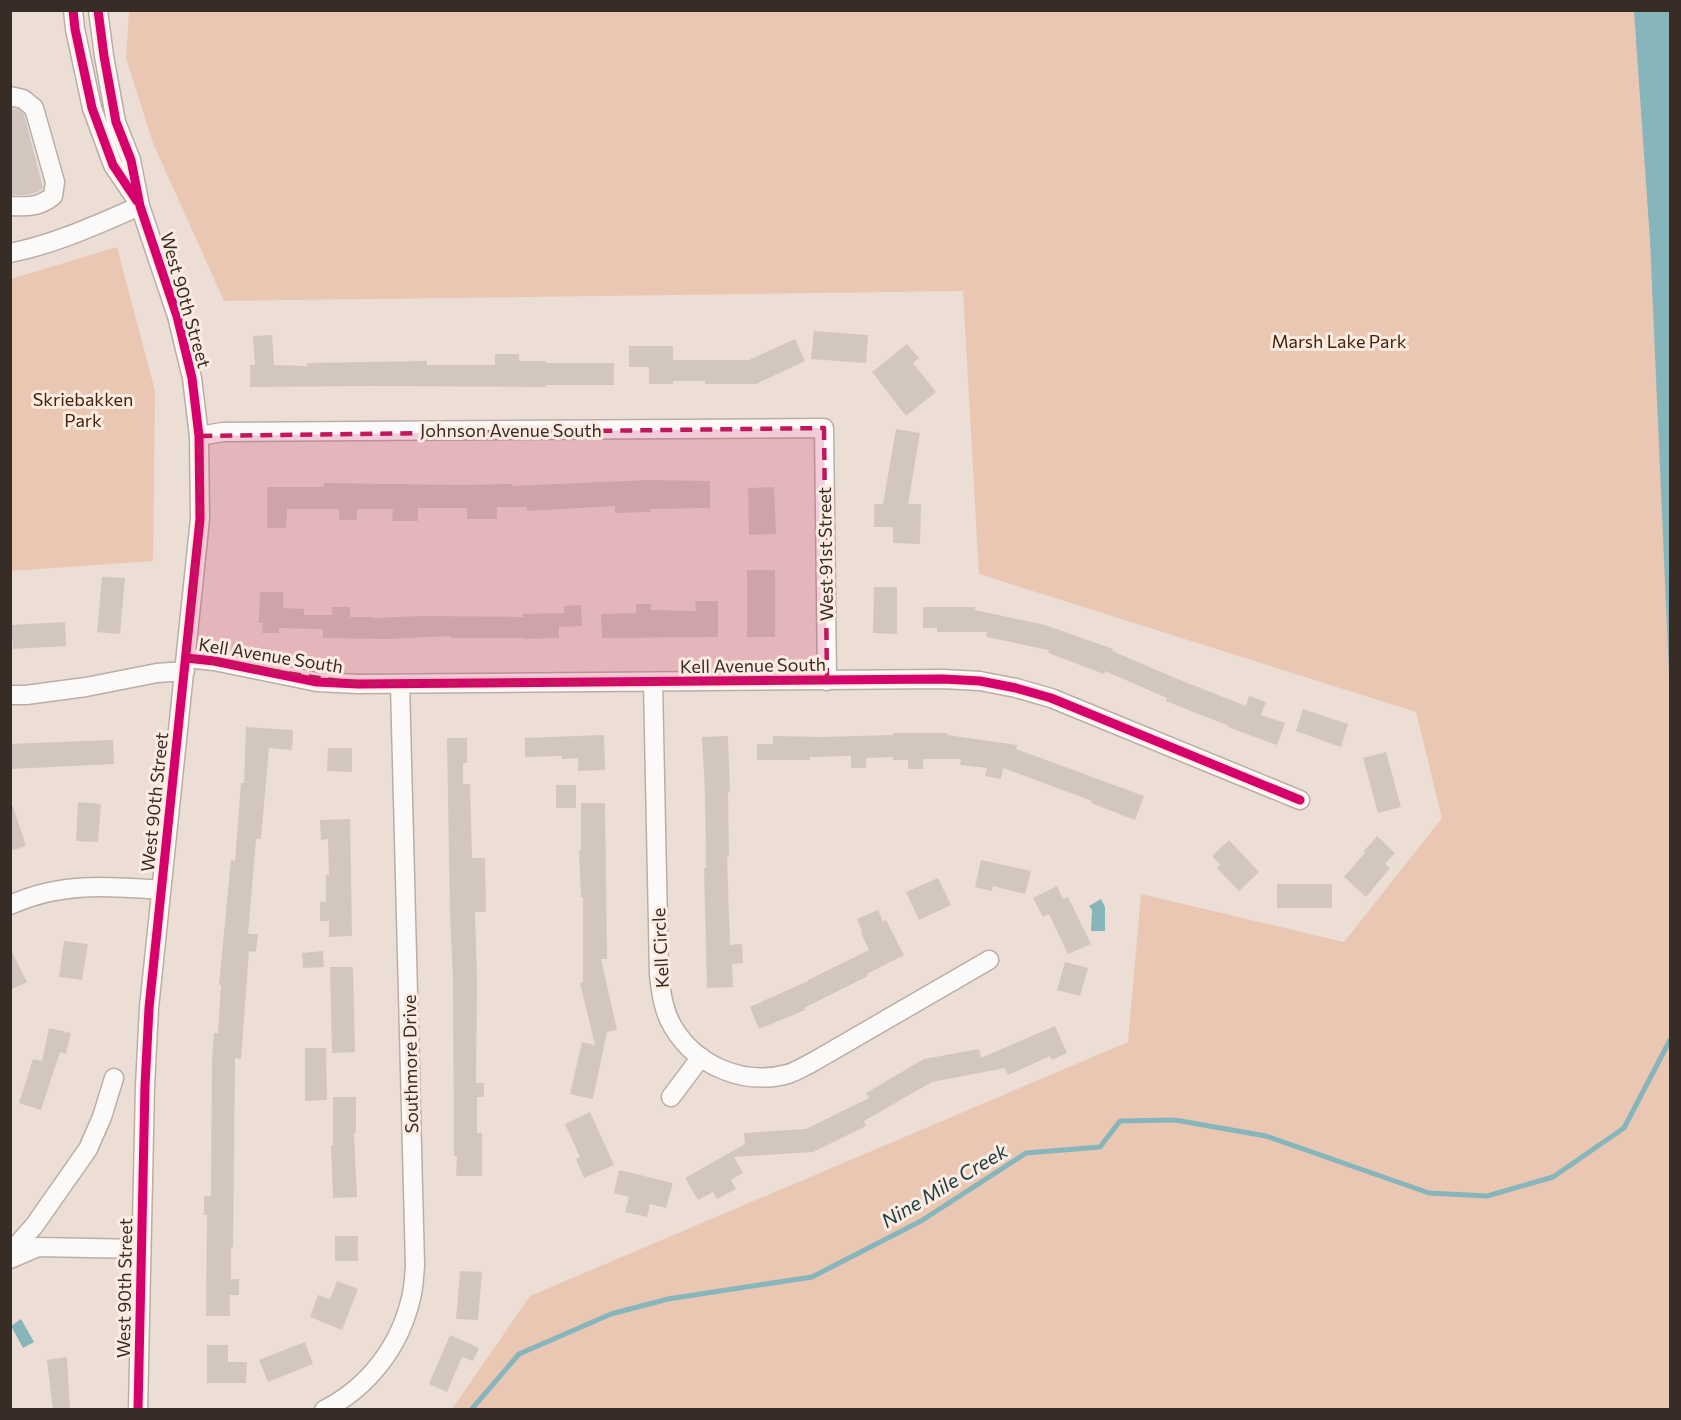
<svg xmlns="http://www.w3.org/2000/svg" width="1681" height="1420" font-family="Commissioner,sans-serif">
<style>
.green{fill:#e9c7b2}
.water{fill:#86b5bc}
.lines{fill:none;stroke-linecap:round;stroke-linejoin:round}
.stream{stroke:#86b5bc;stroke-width:5}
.building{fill:#d2c6bf}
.minor-casing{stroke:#b9aea6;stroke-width:21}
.minor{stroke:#fcfaf9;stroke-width:18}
.cycleway-casing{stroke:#fcebe1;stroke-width:13}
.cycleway{stroke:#d6006c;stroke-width:9}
.marked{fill:#c2185b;fill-opacity:0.2;stroke:#c2185b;stroke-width:4.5;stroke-dasharray:12 8;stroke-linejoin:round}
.labels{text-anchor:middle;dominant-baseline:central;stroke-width:6;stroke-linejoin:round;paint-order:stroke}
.street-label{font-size:18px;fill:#372c26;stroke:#fcebe1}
.park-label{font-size:18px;fill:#45220a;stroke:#fcebe1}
.water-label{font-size:20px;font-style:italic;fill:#1c4046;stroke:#fcebe1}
</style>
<rect width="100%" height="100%" fill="#edded5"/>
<path class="green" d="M129,10L1670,11V1409H452L530,1296L1128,1042L1141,894L1344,942L1442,818L1416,712L979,574L963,291L224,301L153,143L126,58Z
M117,247L155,391L153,561L11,571V279Z"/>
<path class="water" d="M1634,11H1670V696L1650,240Z
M1101,899L1105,907V931H1091L1092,910L1089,906Z
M21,1319L34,1342L23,1348L11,1326Z"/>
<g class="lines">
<path class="stream" d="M471,1410L519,1354L611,1314L668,1299L812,1277L921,1221L1026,1153L1100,1147L1120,1121L1175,1120L1266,1136L1429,1193L1487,1196L1553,1177L1624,1128L1670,1040"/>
</g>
<path class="building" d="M10,108L18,109L24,114L43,188L38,192L26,195H10Z
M814,331L868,335L866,363L811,359Z
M272,335L274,365L307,366V363L427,361V365H495V354H519V361H546V363H614V385H546V387L374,386L250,387V365H255L253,336Z
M795,339L805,361L756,384H705V381H673V384H649V367H629V346H673V360H749Z
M907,344L919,358L913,363L936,392L906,416L872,372Z
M896,429L920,433L908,504H921L920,544L893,543V527H874V504H883Z
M649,480L710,481V508L650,509V512L615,513V506L527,511V507H497V519H467V508H418V521H392L393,509H357V520H339V509H287L286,528H267V487H324V483L460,485L512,484V486Z
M774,487L776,534L749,535L748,488Z
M747,570H775V637H747Z
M102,577L125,578L120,634L97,632Z
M874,587H897V634L873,633Z
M260,592H283V608L304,609V615H332V607H350V617H373V618L421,616L523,617V614L564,613V606L581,605L582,626L559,627V638L524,639V638H451V636L388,639L323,638V629L279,628V633H262L263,623H259Z
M695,601H718V637L602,638L601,614L636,613V604H651V610L696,611Z
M923,607H975V610L1045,625L1113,649L1112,651L1175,678L1246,706L1249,696L1266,702L1261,715L1285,723L1277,745L1228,727L1229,726L1166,701L1167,698L1105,671L1104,674L1048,653L1049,650L986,637L987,632H937V628H923Z
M65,622L66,646L13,649L11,625Z
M1303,709L1348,724L1341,747L1296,731Z
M246,727L293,730L292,750L269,748L261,839H256L248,934H258L256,952L249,951L241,1059L235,1058L233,1247H231V1279H239V1295H230V1316H206L207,1215H204V1196H211L212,1058L214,1033H218L221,985H219L231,860L235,861L241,783H244Z
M893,733H947V735L1017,745L1016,749L1144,796L1135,820L1091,803L1092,801L1003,768L1001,779L985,776L987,768L960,765L961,759H923V769H908V760H893V757L866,758V768H851V756L810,757V760H757V744H773V736L823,737L893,735Z
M604,735L605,770L578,771V758L562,759V756L525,757V738Z
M728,736L730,792H728L729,857H727L730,945L742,944L743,963L732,964L733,987L707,988L704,868H706L705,792L702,737Z
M447,738H467V763H463V784H470L472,858H485L486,912H475L477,979L476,1083H484V1097H477V1133H482V1176H456L457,1156H454L453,981L450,913Z
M113,740L114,764L10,769V744Z
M328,748H352V772L327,771Z
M1386,752L1401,807L1378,813L1363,758Z
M556,785H576V808H556Z
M78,802L101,804L98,842L76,841Z
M581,803H605L607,959H601L617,1030L607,1032L593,1099L570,1094L582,1042L595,1045L580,983L583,982V897H581L579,850H581Z
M13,806L26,846L10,851V807Z
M350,819L352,936L329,937V921H320V902H326V875H329L328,839L321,840L320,820Z
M1377,836L1395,853L1385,864L1390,868L1366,897L1344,877L1365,853L1364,851Z
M1229,840L1259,872L1239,891L1217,868L1220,865L1212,856Z
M981,860L1031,871L1025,894L993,886L992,891L975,887Z
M938,878L951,905L919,920L906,892Z
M1277,884H1332V908H1277Z
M1057,886L1063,899L1068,897L1091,944L1068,954L1049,914L1043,917L1033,898Z
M878,910L883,922L886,920L904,955L867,974L868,976L804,1008L805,1010L759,1029L750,1007L808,981V980L869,950L861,933L862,932L857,919Z
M64,941L88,944L82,980L59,977Z
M10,948L27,982L10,990Z
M323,951L324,967L303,968L302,953Z
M1065,962L1088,968L1080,996L1057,990Z
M330,967H353L355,1052L332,1053Z
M1055,1026L1067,1053L1052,1060L1050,1056L1008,1075L1005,1068L932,1082L864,1121L866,1126L813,1152L734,1157L743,1173L731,1180L736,1189L717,1199L713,1192L698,1200L685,1178L745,1144L744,1133L806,1129L869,1098L866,1093L924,1059L979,1049L981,1058Z
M49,1028L71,1033L66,1054L60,1052L41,1110L19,1103L33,1059L42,1061Z
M305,1048H326L327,1100L305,1101Z
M333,1097H356V1133H354L357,1197L333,1198L331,1145H333Z
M590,1112L614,1165L584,1178L576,1159L580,1157L565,1124Z
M619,1170L673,1183L666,1208L650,1204L647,1217L625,1212L629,1197L614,1193Z
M335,1236H358V1261H335Z
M460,1271L482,1272L478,1320L456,1319Z
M337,1281L358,1289L342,1330L310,1317L318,1295L330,1299Z
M450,1335L479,1348L473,1361L462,1357L447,1392L429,1384Z
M305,1342L313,1364L268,1382L259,1360Z
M207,1345H228V1362H247L246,1383H207Z
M67,1357L70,1410H53L47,1360Z"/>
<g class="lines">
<g class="minor-casing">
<path id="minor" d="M73,10L75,29L92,108L113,165L136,199
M98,10L104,56L116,122L131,160L140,206L177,316L192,378L199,436L200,519L149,1008L145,1086L138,1410
M10,96L23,99L34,108L55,182L53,196C40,207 27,207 10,206
M10,253C56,244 98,224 140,206
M199,436L223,432L824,428L827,681
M186,658L214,661L317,682L358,684L943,679L980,681L1016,688L1051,698L1300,800
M653,682L659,974C661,991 663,1011 673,1027C696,1066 744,1086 788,1074C797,1071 805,1066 813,1062L989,960
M10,695H26L86,687L157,673L185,671
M10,905C60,882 108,886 161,890
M671,1097L701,1057
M10,1253L34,1226L88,1149L102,1117L114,1078
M10,1259L38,1247L141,1249
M324,1410C369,1387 400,1346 411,1298C414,1287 414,1276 415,1265L400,684"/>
</g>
<use href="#minor" class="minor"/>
<g class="cycleway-casing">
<path id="cycleway" d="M73,10L75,29L92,108L113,165L137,201
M98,10L104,56L116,122L131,160L140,206L177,316L192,378L199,436L200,519L149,1008L145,1086L138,1410
M186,658L214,661L317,682L358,684L943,679L980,681L1016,688L1051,698L1300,800"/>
</g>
<use href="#cycleway" class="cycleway"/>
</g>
<path class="marked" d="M824,428L827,681L358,684L186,658L200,519L199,436Z"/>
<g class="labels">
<g class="street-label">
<text transform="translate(186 300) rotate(74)">West 90th Street</text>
<text x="511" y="430">Johnson Avenue South</text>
<text transform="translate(825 554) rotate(-91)">West 91st Street</text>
<text transform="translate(271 655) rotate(9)">Kell Avenue South</text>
<text transform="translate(753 665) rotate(-1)">Kell Avenue South</text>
<text transform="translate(154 802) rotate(-84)">West 90th Street</text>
<text transform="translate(660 948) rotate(-93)">Kell Circle</text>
<text transform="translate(410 1064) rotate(-91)">Southmore Drive</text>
<text transform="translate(124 1288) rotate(-89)">West 90th Street</text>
</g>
<g class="park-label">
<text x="1339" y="341">Marsh Lake Park</text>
<text x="83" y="399">Skriebakken<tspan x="83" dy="21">Park</tspan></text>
</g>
<g class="water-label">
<text transform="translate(944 1185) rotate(-31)">Nine Mile Creek</text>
</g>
</g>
<rect width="1681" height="1420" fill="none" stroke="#372c26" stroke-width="24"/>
</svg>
